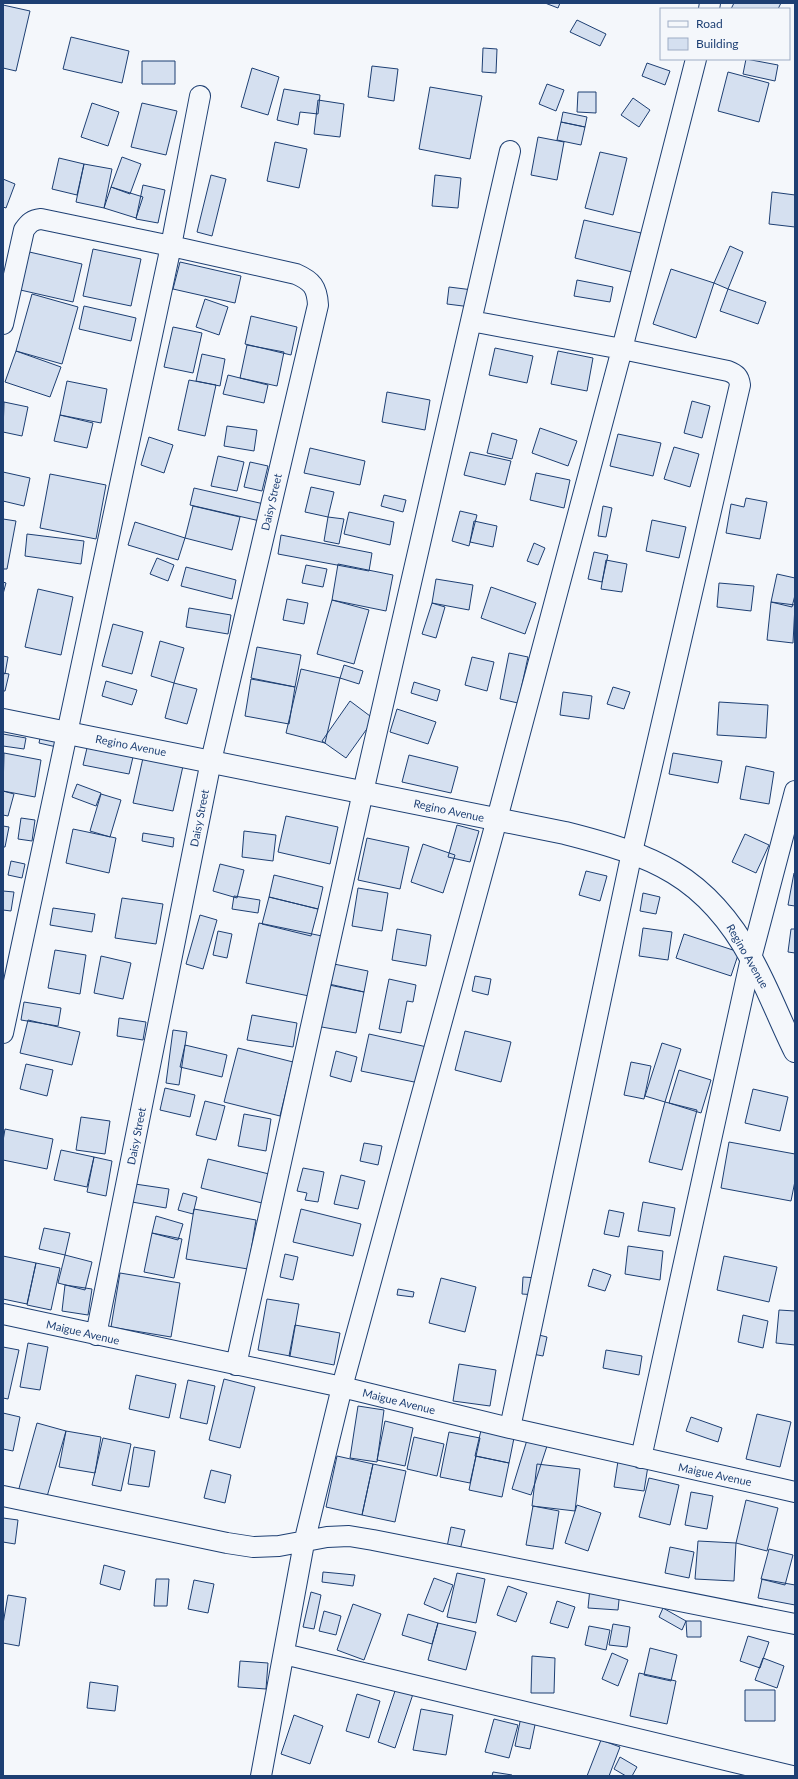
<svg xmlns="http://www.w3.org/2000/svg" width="798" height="1779" font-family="Lato,sans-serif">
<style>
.building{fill:#d5e0f0;stroke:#1d3f73}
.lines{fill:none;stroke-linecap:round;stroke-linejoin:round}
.minor-casing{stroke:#1d3f73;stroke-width:22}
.tertiary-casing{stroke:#1d3f73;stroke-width:24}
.minor{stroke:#f4f7fb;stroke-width:20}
.tertiary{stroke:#f4f7fb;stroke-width:22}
.labels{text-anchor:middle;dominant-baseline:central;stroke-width:3;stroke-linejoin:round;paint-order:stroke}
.street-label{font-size:11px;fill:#1d3f73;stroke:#f4f7fb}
</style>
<rect width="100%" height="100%" fill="#f4f7fb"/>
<path class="building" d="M545,3H560L558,8Z
M734,3H781L778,9H731Z
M3,5L30,11L16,71L3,68Z
M577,20L606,34L600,46L570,32Z
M71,37L129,51L122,83L63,69Z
M483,48L497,49L496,73L482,72Z
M746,59L778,65L775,81L743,74Z
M142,61H175V84H142Z
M647,63L670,71L665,85L642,76Z
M372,66L398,69L394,101L368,97Z
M252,68L279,77L268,115L241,107Z
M728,72L769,83L759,122L718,111Z
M547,84L564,90L556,111L539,104Z
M430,87L482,96L470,159L419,149Z
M284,89L320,95L318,114L300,112L298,125L277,120Z
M578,92H596V113L577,112Z
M633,98L650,110L639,127L621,115Z
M318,100L344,104L340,137L314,134Z
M92,103L119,112L108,146L81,137Z
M142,103L177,111L166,155L131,147Z
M563,112L587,117L585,127L561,122Z
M561,122L585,127L581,145L557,140Z
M538,137L564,142L557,180L531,175Z
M275,142L307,149L299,188L267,181Z
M600,152L627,158L613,215L585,208Z
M122,157L141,164L130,194L111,187Z
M59,158L84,164L77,195L52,189Z
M84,164L112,169L104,208L76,202Z
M211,175L226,179L212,236L197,232Z
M435,175L461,178L458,208L432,206Z
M3,179L15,184L6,208L3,207Z
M143,185L165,190L158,223L136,219Z
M111,187L143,197L136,218L104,208Z
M772,192L795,195V227L769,224Z
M584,220L641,233L632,272L575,258Z
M730,246L743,252L728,289L714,283Z
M93,249L141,259L131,306L83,296Z
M25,251L82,264L73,302L16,289Z
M180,262L241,276L235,303L173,289Z
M671,269L714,283L696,338L653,324Z
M577,280L613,287L610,302L574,296Z
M449,287L473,290L471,307L447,304Z
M728,289L766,302L758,324L720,311Z
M32,294L78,307L62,364L16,351Z
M205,299L228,307L219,335L196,327Z
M84,306L136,318L131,341L79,329Z
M251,316L297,327L291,355L245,344Z
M173,327L202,333L193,373L164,367Z
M247,345L284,352L277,386L240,378Z
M495,348L533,356L527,383L489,375Z
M16,351L61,367L50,397L5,382Z
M558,351L593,358L587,391L551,384Z
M202,354L225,359L220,386L196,381Z
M228,375L268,385L264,403L223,394Z
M189,380L216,385L205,436L178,430Z
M67,381L107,389L101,423L60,415Z
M387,392L430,400L425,430L382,422Z
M692,401L710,406L702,438L684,433Z
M4,402L28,407L22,436L3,432Z
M60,415L93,423L87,448L54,441Z
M227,426L257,430L254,451L224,446Z
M540,428L577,441L568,466L532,453Z
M492,433L517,440L512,459L487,453Z
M618,434L661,443L653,476L610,466Z
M149,437L173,445L164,473L141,465Z
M674,447L699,454L690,487L664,479Z
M310,448L365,461L360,485L304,473Z
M470,452L511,461L505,485L464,475Z
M218,456L244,462L237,491L211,486Z
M250,462L268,466L262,491L244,487Z
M3,472L30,478L24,506L3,501Z
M536,473L570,480L564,508L530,500Z
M50,474L106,485L96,539L40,528Z
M311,487L334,492L328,517L305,512Z
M194,488L264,504L260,521L190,505Z
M384,495L406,500L403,512L381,506Z
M746,498L767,502L760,539L726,533L731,504L744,507Z
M193,506L240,517L232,550L185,538Z
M603,506L612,508L606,537L598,536Z
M460,511L477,515L469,546L452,541Z
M349,512L394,522L390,545L344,534Z
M328,517L344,519L339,544L324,541Z
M3,519L16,521L7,569H3Z
M652,520L686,527L679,558L646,551Z
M474,521L497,526L493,547L470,542Z
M135,522L185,538L178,560L128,545Z
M27,534L84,541L81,564L25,556Z
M281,535L372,553L369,571L278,554Z
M534,543L545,548L538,565L527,561Z
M594,552L608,555L602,582L588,579Z
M157,558L174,565L168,581L150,574Z
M606,560L627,564L622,592L601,589Z
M338,564L393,575L386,611L332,600Z
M306,565L327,569L323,587L302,583Z
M186,567L236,580L232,599L181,586Z
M777,574L795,578V595L792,607L771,602Z
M436,579L473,585L469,610L432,603Z
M3,582L6,583L3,594Z
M719,583L754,586L751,611L717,607Z
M491,587L536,603L525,634L481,618Z
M38,589L73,597L61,655L25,647Z
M287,599L308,603L304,624L283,620Z
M332,600L369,610L354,664L317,654Z
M771,602L795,605L793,643L767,640Z
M432,603L445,607L436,638L422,634Z
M189,608L231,615L228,634L186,627Z
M113,624L143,632L132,674L102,666Z
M160,641L184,648L174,683L151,676Z
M257,647L301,655L295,687L251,678Z
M509,653L528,657L518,703L500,699Z
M3,656L8,657L5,674L3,673Z
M472,657L494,662L487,691L465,685Z
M344,665L363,671L359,684L340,678Z
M301,669L340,678L325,743L286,733Z
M3,673L9,674L5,691H3Z
M251,679L295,687L289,724L245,716Z
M106,681L137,690L132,705L102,696Z
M414,682L440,690L437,701L411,693Z
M174,683L197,689L187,724L165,718Z
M613,687L630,692L624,709L607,704Z
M563,692L592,696L589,719L560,715Z
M350,701L374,719L346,758L322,741Z
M719,702L768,705L766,738L717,735Z
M397,709L436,722L428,744L390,732Z
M42,728L64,734L61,748L39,743Z
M3,734L26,738L24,749L3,746Z
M87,748L133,757L129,774L83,765Z
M4,753L41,760L35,797L3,791Z
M673,753L722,761L718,783L669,774Z
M409,755L458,767L451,793L402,782Z
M143,758L183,766L173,811L133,803Z
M746,766L774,772L769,804L740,799Z
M77,784L101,793L96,806L72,797Z
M3,791L14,794L8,816L3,815Z
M101,794L121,800L110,837L90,831Z
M286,816L338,827L330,864L278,852Z
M21,818L35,820L32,841L18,839Z
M457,825L479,831L470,862L448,857Z
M3,826L9,827L5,847H3Z
M73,829L116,838L109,873L66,863Z
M244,831L276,835L273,861L242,857Z
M143,833L174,838L173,847L142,841Z
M745,834L769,845L756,873L732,862Z
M367,838L409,847L400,889L358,880Z
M423,844L455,855L443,893L411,882Z
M11,861L25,864L22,878L8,875Z
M220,864L244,870L237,898L213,891Z
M586,871L607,876L600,901L579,895Z
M794,873H795V906L788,905Z
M274,875L323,887L318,909L269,897Z
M358,888L388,893L382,931L352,926Z
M3,891L14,892L11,911L3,910Z
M643,893L660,897L656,914L640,911Z
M234,896L260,900L258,913L232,909Z
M269,897L318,909L311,936L262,924Z
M122,898L163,904L156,944L115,938Z
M53,908L95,914L92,932L50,925Z
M200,915L217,920L203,969L186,964Z
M259,923L322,936L309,996L246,983Z
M643,928L672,932L668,960L639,956Z
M397,929L431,935L426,966L392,960Z
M791,929H795V953L788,952Z
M218,931L232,934L227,958L213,955Z
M684,934L739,952L731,976L676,958Z
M55,950L86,955L80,994L48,988Z
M101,956L131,963L123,999L94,993Z
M334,964L368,971L364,992L329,984Z
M475,976L491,979L488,995L472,991Z
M389,979L416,985L413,1002L407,1001L401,1033L379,1029Z
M324,984L364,992L356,1033L316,1026Z
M24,1002L61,1008L58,1026L21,1020Z
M252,1015L297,1023L293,1047L247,1040Z
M119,1018L146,1022L143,1040L117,1036Z
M28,1020L80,1032L72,1065L20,1053Z
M173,1030L187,1032L179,1085L166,1083Z
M465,1031L511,1042L501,1082L455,1070Z
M369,1034L427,1047L419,1083L361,1071Z
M662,1043L681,1049L665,1102L645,1096Z
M185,1045L227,1055L222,1077L180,1067Z
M238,1048L293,1062L280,1116L224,1102Z
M336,1051L357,1057L351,1082L330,1076Z
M631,1062L651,1066L644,1099L624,1095Z
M26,1064L53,1070L47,1096L20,1089Z
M679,1070L711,1080L701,1113L669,1103Z
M165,1088L195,1095L190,1117L160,1110Z
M753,1089L788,1097L780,1131L745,1123Z
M205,1101L225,1106L216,1140L196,1135Z
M665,1102L697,1110L682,1170L649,1162Z
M244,1114L271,1119L266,1151L238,1146Z
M81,1117L110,1121L105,1154L76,1150Z
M5,1129L53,1139L47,1169L3,1160V1141Z
M729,1142L795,1154V1181L791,1201L721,1188Z
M364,1143L382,1146L378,1165L360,1161Z
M61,1150L94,1157L87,1187L54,1180Z
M94,1157L112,1161L106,1196L87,1192Z
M208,1159L269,1174L262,1203L201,1188Z
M303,1168L324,1172L318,1202L305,1200L307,1193L297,1191Z
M341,1175L365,1181L358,1209L334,1204Z
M135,1184L169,1189L166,1208L132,1202Z
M183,1193L197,1197L193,1214L178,1210Z
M643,1202L675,1208L670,1236L638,1231Z
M194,1209L256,1220L248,1269L186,1259Z
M301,1209L361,1224L353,1256L293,1242Z
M609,1210L624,1213L619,1237L604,1234Z
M156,1216L183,1224L178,1240L152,1233Z
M44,1228L70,1233L65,1255L39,1249Z
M152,1233L182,1239L174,1278L144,1272Z
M628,1246L663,1251L660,1280L625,1274Z
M285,1254L298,1257L293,1280L280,1277Z
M65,1255L92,1262L85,1290L58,1283Z
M3,1256L36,1263L27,1304L3,1299Z
M724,1256L777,1267L769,1302L717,1290Z
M36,1263L60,1268L51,1310L27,1305Z
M593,1269L611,1275L605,1291L588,1286Z
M120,1273L180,1283L171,1337L111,1327Z
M523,1277L538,1278L537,1295L522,1294Z
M441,1278L476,1287L465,1332L429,1323Z
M65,1285L92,1289L88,1315L62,1311Z
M398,1289L414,1292L413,1297L397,1295Z
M267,1299L299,1304L290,1356L258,1350Z
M779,1310L795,1311V1345L776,1343Z
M743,1315L768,1321L763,1348L738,1342Z
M295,1325L340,1333L334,1365L289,1356Z
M531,1333L547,1337L543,1356L527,1353Z
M28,1343L48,1347L40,1390L20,1387Z
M3,1347L19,1350L8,1399L3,1398Z
M606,1350L642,1356L639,1375L603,1368Z
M459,1364L496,1370L490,1406L453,1401Z
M136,1375L176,1384L169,1418L129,1409Z
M224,1379L255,1387L240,1448L209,1440Z
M188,1380L215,1386L207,1424L180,1418Z
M358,1406L384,1410L377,1462L350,1458Z
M3,1413L20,1417L13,1451L3,1449Z
M757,1414L791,1422L780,1467L746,1459Z
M691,1417L722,1428L718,1442L686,1431Z
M385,1421L413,1428L405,1466L377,1460Z
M37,1423L66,1431L46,1500L18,1492Z
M482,1426L515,1433L509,1463L475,1456Z
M66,1431L101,1437L95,1473L59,1467Z
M449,1432L480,1438L470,1483L440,1477Z
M414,1437L444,1444L437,1476L407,1469Z
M103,1438L131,1444L121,1491L92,1485Z
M527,1440L547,1446L531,1495L512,1489Z
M134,1447L155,1451L149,1487L128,1484Z
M337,1456L373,1464L362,1515L326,1507Z
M476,1456L509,1463L502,1497L469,1490Z
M618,1461L648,1466L644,1491L614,1487Z
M373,1464L406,1471L395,1522L362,1515Z
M537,1464L580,1469L575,1511L532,1506Z
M211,1470L231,1475L225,1503L204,1498Z
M649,1478L679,1485L670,1525L639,1517Z
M691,1492L713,1496L707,1529L685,1525Z
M746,1500L778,1508L767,1551L736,1543Z
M577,1505L601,1513L588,1551L565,1543Z
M533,1506L559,1511L553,1549L526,1545Z
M3,1518L18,1520L15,1544L3,1542Z
M451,1527L465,1530L460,1550L447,1547Z
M698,1541L736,1543L734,1581L695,1579Z
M670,1547L694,1552L689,1578L665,1573Z
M769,1549L793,1555L785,1585L761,1579Z
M104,1565L125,1571L120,1590L100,1584Z
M323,1572L355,1575L353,1586L322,1582Z
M457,1573L485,1579L476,1623L447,1617Z
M434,1578L453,1585L443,1612L424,1604Z
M156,1579H169L167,1606H154Z
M762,1579L795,1585V1605L758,1598Z
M194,1580L214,1584L208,1613L188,1609Z
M508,1586L527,1593L516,1622L497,1615Z
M590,1588L620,1590L618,1610L588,1608Z
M311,1592L321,1595L314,1629L303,1627Z
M8,1595L26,1598L19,1646L3,1643V1624Z
M557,1601L575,1607L568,1628L550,1623Z
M353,1604L381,1614L364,1660L337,1650Z
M663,1608L686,1621L682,1630L659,1617Z
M324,1611L341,1616L336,1635L319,1631Z
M408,1614L438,1623L432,1644L402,1635Z
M686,1621H701V1637H687Z
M438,1623L476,1632L466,1670L428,1660Z
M613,1624L630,1627L627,1647L609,1645Z
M589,1626L610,1630L606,1650L585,1645Z
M748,1636L769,1642L760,1668L740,1661Z
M650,1648L677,1655L671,1681L644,1675Z
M612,1653L628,1660L618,1686L602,1679Z
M532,1656L555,1658L554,1693H531Z
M763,1658L784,1666L777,1688L755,1680Z
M240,1661L268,1663L266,1689L238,1687Z
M639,1673L676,1681L667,1724L630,1716Z
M90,1682L118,1686L115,1711L87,1708Z
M396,1688L413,1694L395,1748L378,1742Z
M745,1690H775V1721H745Z
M357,1694L380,1701L369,1738L346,1731Z
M421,1709L453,1715L446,1755L413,1750Z
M294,1715L323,1726L310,1764L281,1754Z
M521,1717L536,1720L530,1749L515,1746Z
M494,1719L518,1725L509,1758L485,1752Z
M601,1740L620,1747L609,1776H587Z
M620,1757L637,1767L632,1776H626L614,1769Z
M493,1772L512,1775V1776H492Z"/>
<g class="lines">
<g class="minor-casing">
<path id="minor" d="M709,9L710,3
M471,321L622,349L728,371C736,374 739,377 740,385L632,852L510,1428
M3,324L24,230C29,223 32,220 41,219L171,246L296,274C312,281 317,287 318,305L211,761L96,1335
M3,1033L171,246L200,96
M3,1314L342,1387L510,1428L795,1492
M236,1365L363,792L510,151
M641,1458L751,958L795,791
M3,1496L227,1543L253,1547L279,1546L327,1537L349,1536L373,1540L795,1624
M284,1654L792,1776
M261,1776L304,1543L342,1387L497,819L622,349L696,59"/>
</g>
<g class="tertiary-casing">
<path id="tertiary" d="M3,720L565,833C652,855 706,875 751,958C768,988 780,1021 795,1051"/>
</g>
<use href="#minor" class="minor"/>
<use href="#tertiary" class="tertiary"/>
</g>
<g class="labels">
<g class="street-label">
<text transform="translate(271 502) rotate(-77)">Daisy Street</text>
<text transform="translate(131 745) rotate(11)">Regino Avenue</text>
<text transform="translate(449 810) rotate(12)">Regino Avenue</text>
<text transform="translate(199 818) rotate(-79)">Daisy Street</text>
<text transform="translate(748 956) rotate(60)">Regino Avenue</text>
<text transform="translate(136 1136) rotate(-79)">Daisy Street</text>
<text transform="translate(83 1332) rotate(13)">Maigue Avenue</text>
<text transform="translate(399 1401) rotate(14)">Maigue Avenue</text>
<text transform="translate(715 1474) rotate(12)">Maigue Avenue</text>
</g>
</g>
<rect width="798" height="1779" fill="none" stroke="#1d3f73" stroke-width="8"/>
<rect x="660" y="8" width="130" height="52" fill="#f4f7fb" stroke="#9eadc5"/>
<rect x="668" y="21" width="20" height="6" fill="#f4f7fb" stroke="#9eadc5"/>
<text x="696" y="28" font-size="12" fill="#1d3f73">Road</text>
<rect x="668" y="38" width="20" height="12" fill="#d5e0f0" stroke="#9eadc5"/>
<text x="696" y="48" font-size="12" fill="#1d3f73">Building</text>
</svg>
